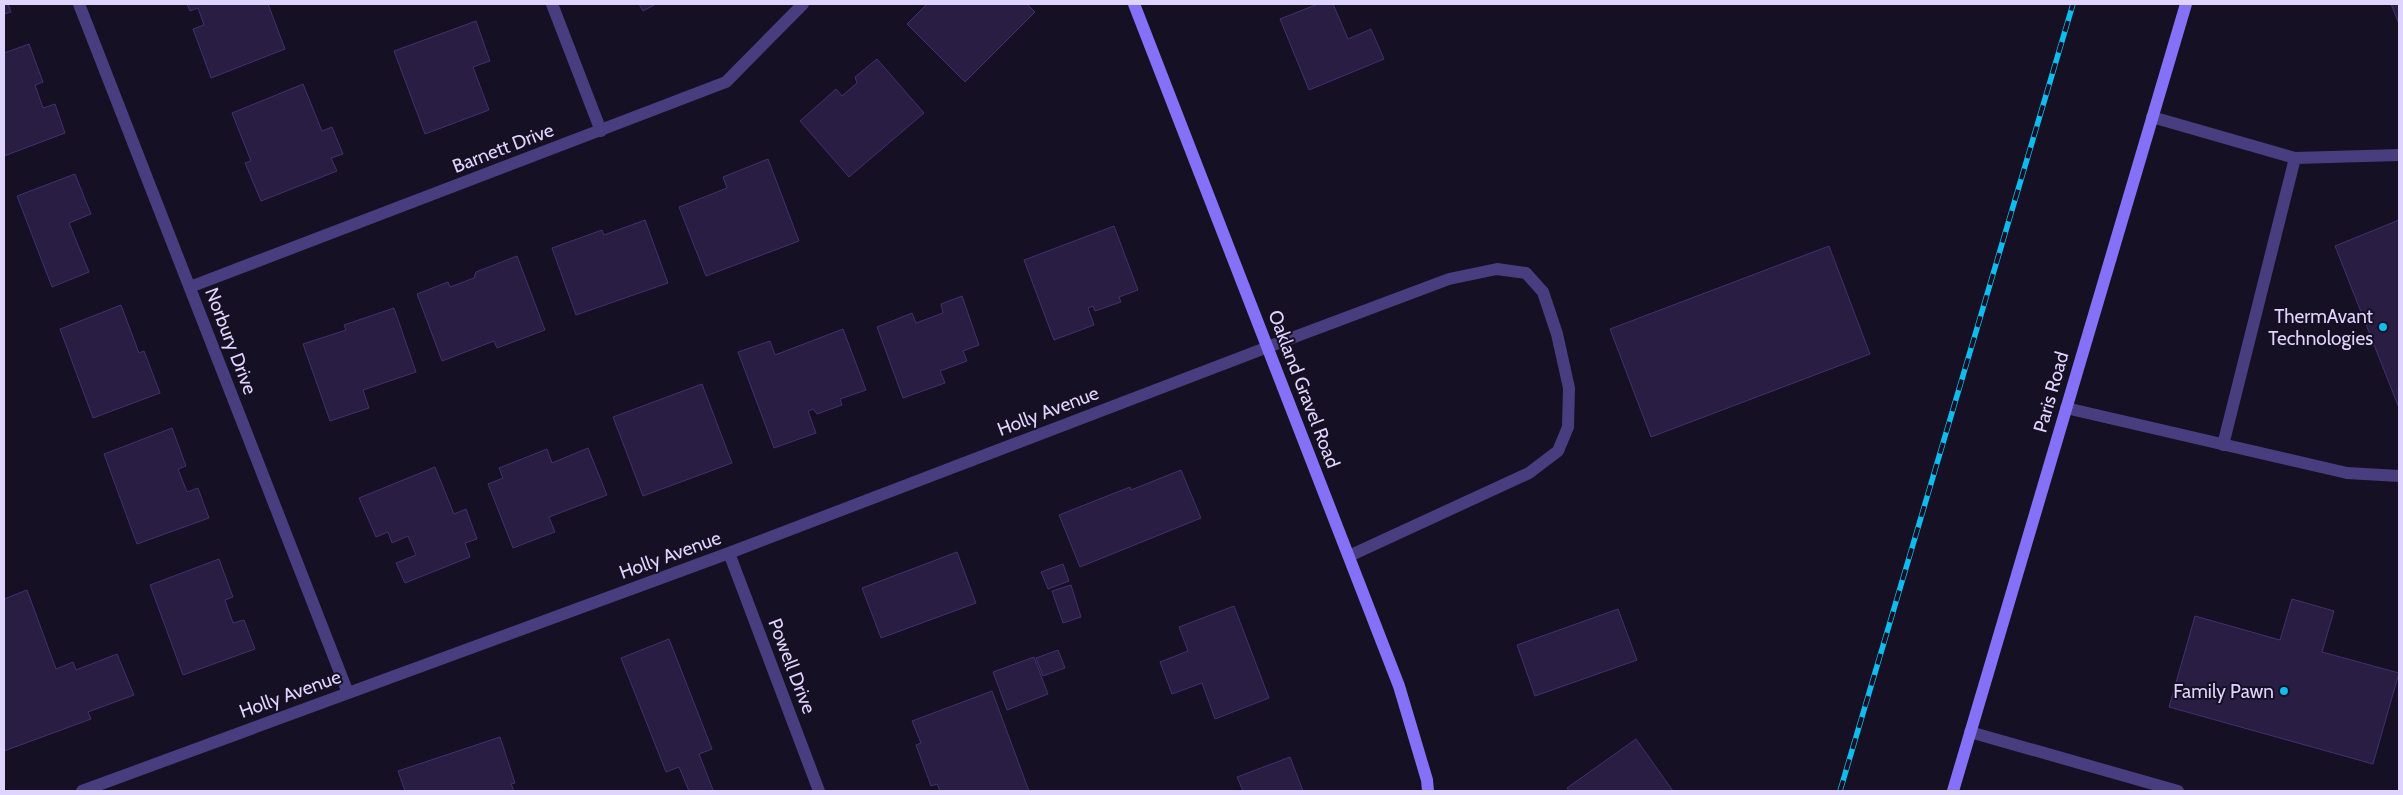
<svg xmlns="http://www.w3.org/2000/svg" width="2403" height="795" font-family="Cabin,sans-serif">
<style>
.building{fill:#291d43;stroke:#44306e}
.lines{fill:none;stroke-linecap:round;stroke-linejoin:round}
.lane{stroke:#483d7f;stroke-width:12}
.street{stroke:#483d7f;stroke-width:12}
.secondary{stroke:#8571f7;stroke-width:12}
.rail-casing{stroke:#0ebcef;stroke-width:5.5}
.rail{stroke:#151023;stroke-width:4;stroke-dasharray:11;stroke-linecap:butt}
.poi-dot{fill:#0ebcef;stroke:#151023;stroke-width:2}
.labels{text-anchor:middle;dominant-baseline:central;stroke-width:4;stroke-linejoin:round;paint-order:stroke}
.street-label{font-size:19px;fill:#ded4fd;stroke:#151023}
.poi-label{font-size:19px;fill:#ded4fd;stroke:#151023;text-anchor:end}
</style>
<rect width="100%" height="100%" fill="#151023"/>
<path class="building" d="M4,4H8L11,12L4,14Z
M187,4H268L285,49L211,78L193,29L204,25L198,8L190,11Z
M639,4H656L643,11Z
M927,4H1027L1035,12L965,82L907,24Z
M1318,4H1333L1348,39L1371,29L1384,59L1309,90L1280,19Z
M2391,4H2399V24Z
M476,21L490,61L473,67L489,110L425,134L394,51Z
M29,44L43,82L35,85L43,108L55,104L65,133L4,156V53Z
M877,59L924,113L849,177L800,121L836,89L842,96L857,83L855,77Z
M303,84L322,131L332,127L343,154L331,158L337,171L261,201L245,163L251,161L232,113Z
M768,159L799,241L706,276L679,207L727,188L723,177Z
M75,174L91,214L69,223L89,272L52,287L17,196Z
M645,220L668,283L576,315L552,248L602,230L604,235Z
M2399,220V408L2335,246Z
M1114,226L1138,290L1119,297L1121,302L1095,311L1093,306L1088,308L1094,325L1054,340L1024,260Z
M1829,246L1870,354L1651,437L1610,329Z
M517,256L545,330L497,348L494,341L442,361L417,294L448,282L450,287L474,278L476,272Z
M962,296L979,345L963,351L967,361L940,371L945,383L903,398L877,327L912,313L916,323L943,313L941,304Z
M121,305L139,353L144,351L160,393L93,418L60,329Z
M394,308L416,372L363,390L369,408L330,421L303,344L346,330L344,325Z
M843,329L866,390L840,399L842,405L817,414L813,409L808,411L816,433L774,448L738,352L770,341L775,355Z
M702,384L732,463L643,496L613,417Z
M172,428L186,466L178,469L187,492L198,488L209,518L137,544L104,454Z
M588,448L607,495L549,517L555,532L513,548L488,484L503,478L499,468L547,449L552,463Z
M435,467L454,514L466,509L477,539L465,543L470,557L405,583L396,563L416,555L408,536L392,543L388,532L376,537L359,498Z
M1181,470L1201,518L1080,567L1059,515L1130,487L1131,490Z
M957,552L976,603L881,638L862,588Z
M219,559L233,597L225,600L233,623L244,620L255,649L183,675L150,585Z
M1063,564L1069,581L1048,589L1041,572Z
M1071,585L1081,617L1063,623L1052,591Z
M27,590L56,669L73,662L76,670L117,654L134,695L88,712L91,719L4,751V599Z
M2292,599L2334,611L2322,652L2399,673L2373,764L2169,707L2195,616L2280,640Z
M1234,606L1269,698L1215,719L1202,683L1172,694L1160,662L1188,651L1179,627Z
M1618,609L1637,660L1535,696L1517,645Z
M669,639L712,749L699,754L713,790L711,791H689L679,767L666,772L621,658Z
M1058,650L1065,668L1043,676L1036,658Z
M1034,657L1048,694L1007,710L993,672Z
M992,691L1029,791H940L937,784L931,786L916,745L921,743L912,721Z
M500,737L515,783L511,784L514,791H405L398,771Z
M1636,739L1673,791H1569L1567,788Z
M1290,757L1303,791H1243L1237,777Z"/>
<g class="lines">
<path class="lane" d="M2152,117L2295,158L2399,155
M1268,347L1449,279L1497,269L1526,273L1543,292L1557,334L1569,388L1568,427L1558,451L1529,473L1349,556
M2066,408L2347,473L2399,476
M2223,445L2295,158
M1970,732L2178,791"/>
<path class="street" d="M79,4L348,693
M552,4L601,131
M190,287L726,82L803,4
M729,553L819,791
M82,791L729,553L1268,347"/>
<path class="secondary" d="M1134,4L1399,686L1427,780L1428,791
M1953,791L2186,4"/>
<g class="rail-casing">
<path id="rail" d="M1840,791L2073,4"/>
</g>
<use href="#rail" class="rail"/>
</g>
<g class="poi-dot">
<circle cx="2383" cy="327" r="5"/>
<circle cx="2284" cy="691" r="5"/>
</g>
<g class="labels">
<g class="street-label">
<text transform="translate(503 148) rotate(-21)">Barnett Drive</text>
<text transform="translate(231 341) rotate(69)">Norbury Drive</text>
<text transform="translate(1304 389) rotate(69)">Oakland Gravel Road</text>
<text transform="translate(2051 392) rotate(-74)">Paris Road</text>
<text transform="translate(1048 411) rotate(-21)">Holly Avenue</text>
<text transform="translate(670 555) rotate(-20)">Holly Avenue</text>
<text transform="translate(792 666) rotate(69)">Powell Drive</text>
<text transform="translate(290 694) rotate(-20)">Holly Avenue</text>
</g>
<g class="poi-label">
<text x="2373" y="316">ThermAvant<tspan x="2373" dy="22">Technologies</tspan></text>
<text x="2274" y="691">Family Pawn</text>
</g>
</g>
<rect width="2403" height="795" fill="none" stroke="#ded4fd" stroke-width="10"/>
</svg>
